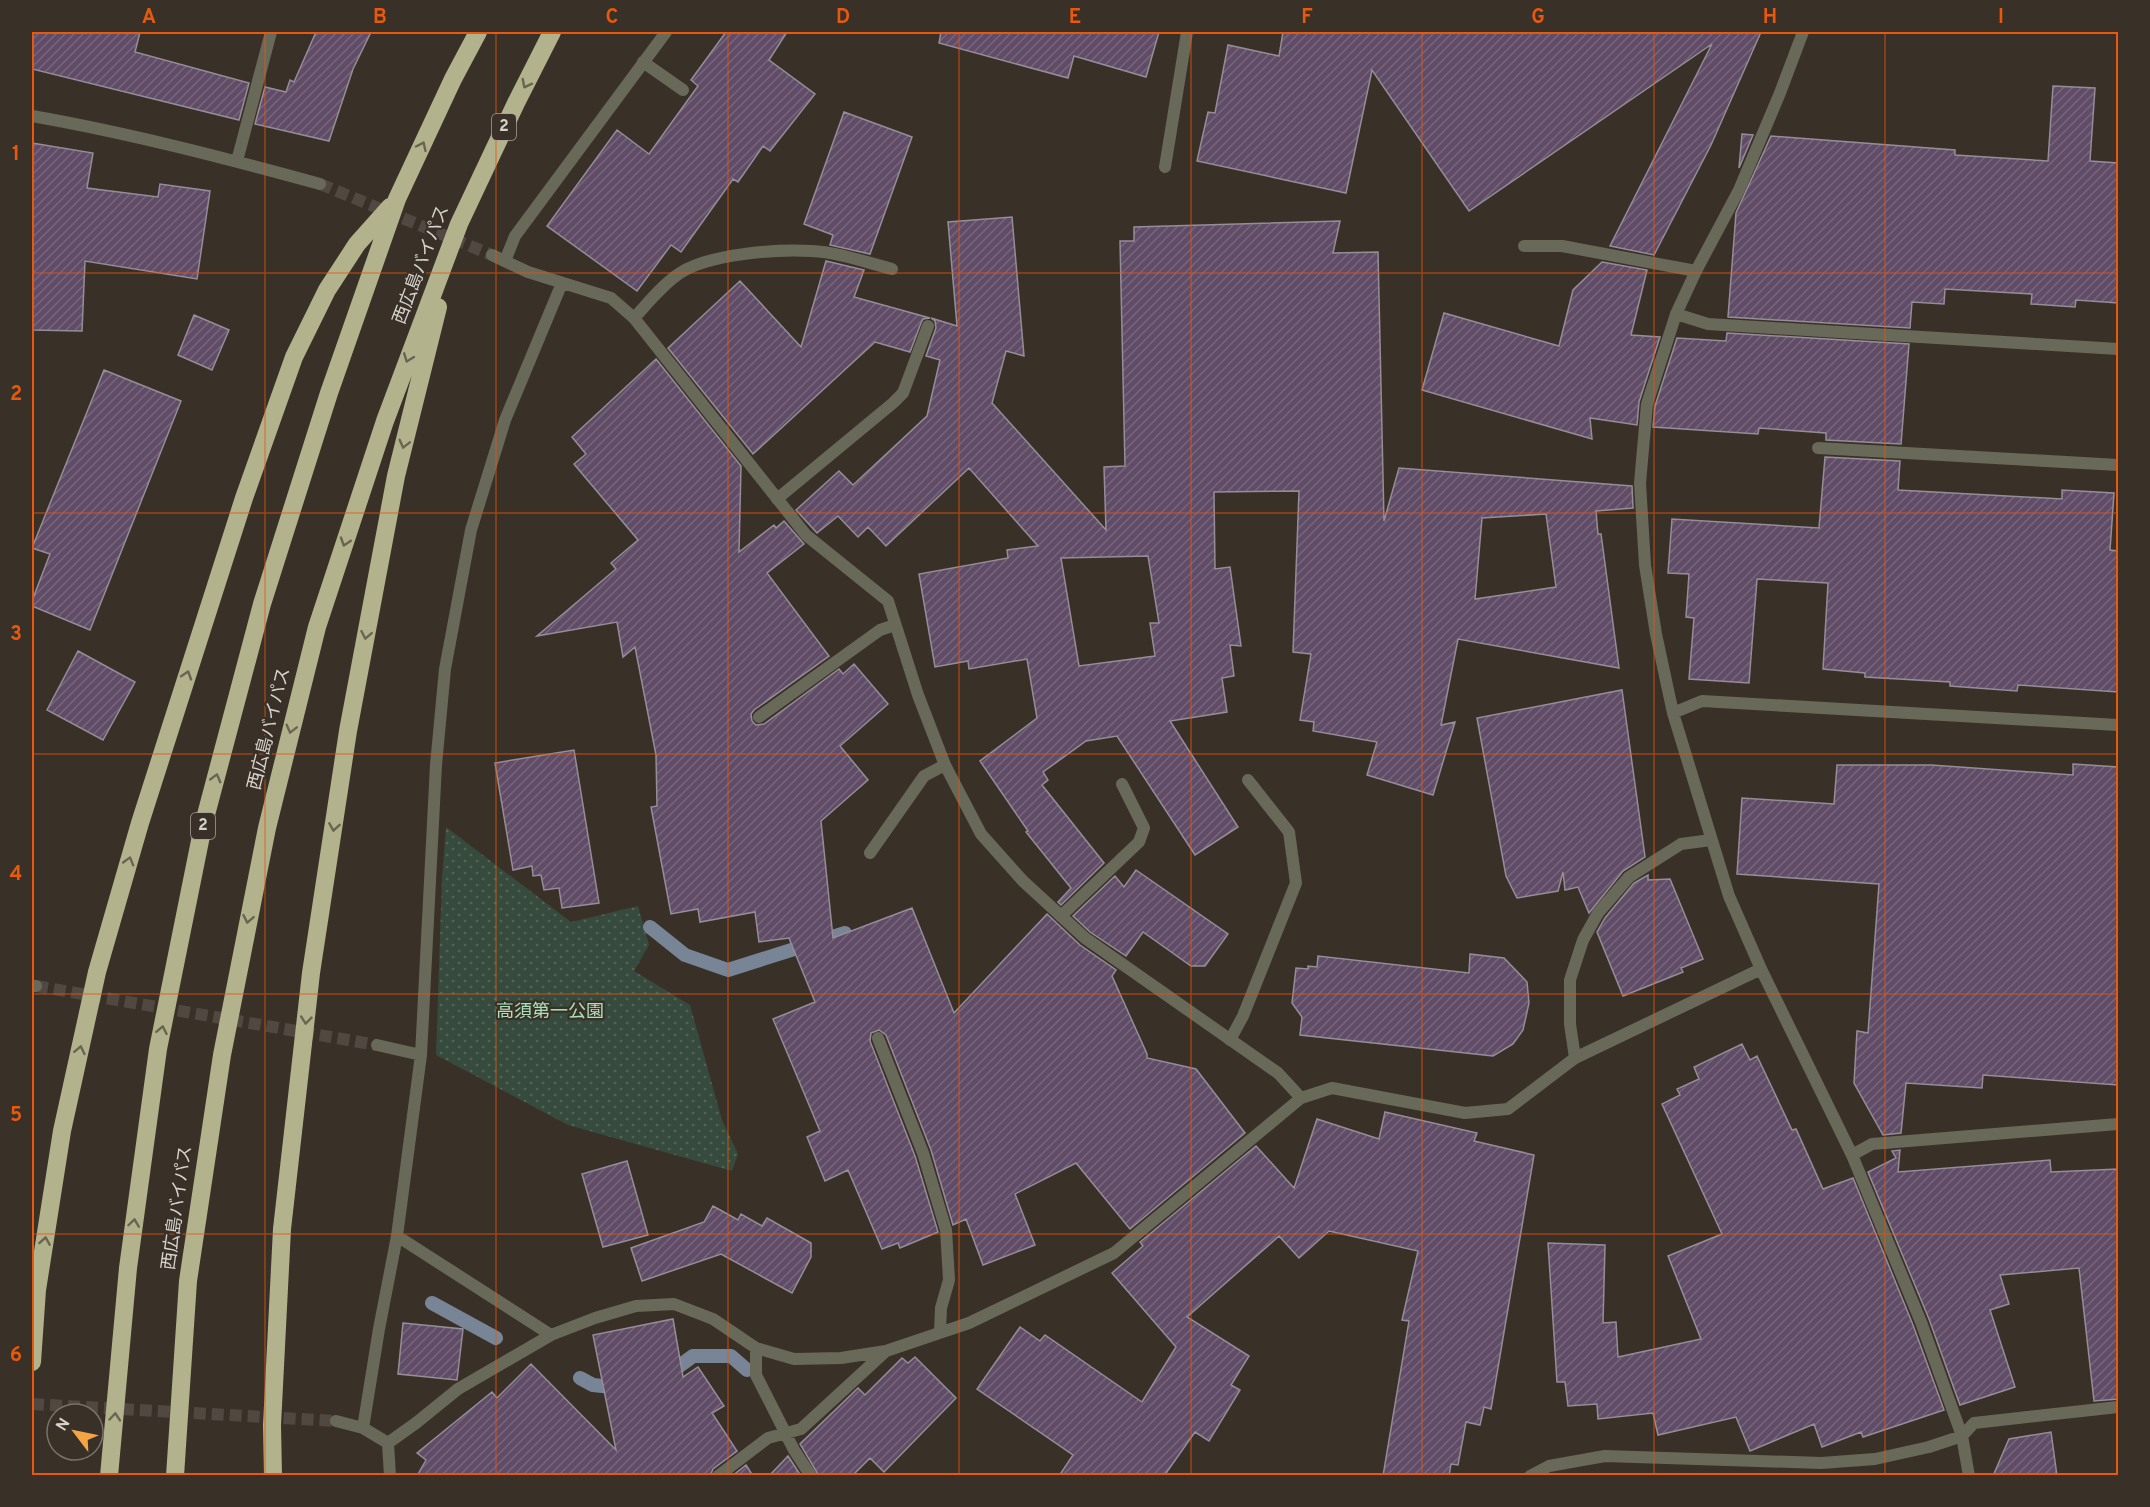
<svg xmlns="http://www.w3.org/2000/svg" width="2150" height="1507" font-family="Overpass,'Noto Sans JP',sans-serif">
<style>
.park{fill:url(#park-dots)}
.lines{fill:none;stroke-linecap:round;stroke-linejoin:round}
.stream{stroke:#788597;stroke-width:14}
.building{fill:url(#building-hatch);stroke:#958d98;stroke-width:1.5;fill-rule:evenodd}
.street-tunnel{stroke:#514941;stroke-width:12;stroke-dasharray:12 6;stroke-linecap:butt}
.lane{stroke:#696959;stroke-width:12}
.street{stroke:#696959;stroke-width:12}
.highway{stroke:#b2b28c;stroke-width:18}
.oneway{stroke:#696550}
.grid{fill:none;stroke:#e8590c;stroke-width:1.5;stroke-opacity:0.55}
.labels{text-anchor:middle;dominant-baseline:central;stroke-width:4.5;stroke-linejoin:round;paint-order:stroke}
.shield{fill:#393128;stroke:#a8a29b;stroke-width:1.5}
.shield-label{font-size:16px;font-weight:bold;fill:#d7d2cc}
.street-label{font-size:18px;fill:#d7d2cc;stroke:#393128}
.park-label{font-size:18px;fill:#a8e2b9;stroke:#393128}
.neatline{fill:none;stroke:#e8590c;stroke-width:2}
.grid-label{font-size:20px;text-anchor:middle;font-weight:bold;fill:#e8590c}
</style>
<defs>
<pattern id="park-dots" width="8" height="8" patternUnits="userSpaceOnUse" patternTransform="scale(1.5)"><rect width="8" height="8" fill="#364b3d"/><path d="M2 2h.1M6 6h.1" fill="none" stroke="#526458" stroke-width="1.8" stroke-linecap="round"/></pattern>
<pattern id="building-hatch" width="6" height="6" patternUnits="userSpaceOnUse" patternTransform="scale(1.5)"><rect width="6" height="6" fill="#614c68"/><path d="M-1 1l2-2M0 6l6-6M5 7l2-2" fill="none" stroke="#77657c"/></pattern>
</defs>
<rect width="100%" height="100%" fill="#393128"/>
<path class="park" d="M446,827L571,922L638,906L649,945L634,971L690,1005L722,1120L738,1154L732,1171L568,1125L436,1055L442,879Z"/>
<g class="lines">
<path class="stream" d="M650,927L685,955L728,970L845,933
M432,1303L496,1338
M667,1375L693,1356H731L747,1370
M580,1378L593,1385L621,1388"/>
</g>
<path class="building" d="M32,32H140L135,52L249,83L239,120L32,69Z
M316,32H371L353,69L329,141L255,124L265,87L286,92L290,80L294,82Z
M726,32H787L769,60L815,94L770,151L763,146L738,182L733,179L681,252L671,245L637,291L547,226L617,130L649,154L698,86L691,80Z
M941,32H1159L1146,77L1074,56L1068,78L939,43Z
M1283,32H1761L1711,145L1654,255L1610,246L1712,44L1469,211L1372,70L1346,193L1197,161L1208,112L1215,113L1228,45L1279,56Z
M2053,86L2095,88L2090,161L2118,163V303L2076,300L2075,307L2031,304L2032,294L1945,289L1944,304L1912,302L1910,328L1728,317L1736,213L1771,136L1955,150V155L2048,161Z
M844,112L912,137L870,254L830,245L833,235L804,224Z
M1742,134L1753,135L1739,168Z
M32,143L93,153L87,188L158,197L160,184L210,191L197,279L85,261L82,331L32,330Z
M1012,217L1024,356L1006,351L992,403L1106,530L1104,467L1125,466L1120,241H1134V227L1340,221L1333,253L1378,252L1384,521L1399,468L1632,486L1633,508L1596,511L1598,534H1601L1619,668L1458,639L1441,725L1455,722L1433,795L1367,775L1377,742L1313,731L1314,722L1300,720L1311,654L1293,652L1299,491L1214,492L1215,569L1230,567L1241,646L1230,645L1234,676L1222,678L1227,712L1170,721L1238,827L1195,855L1117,736L1086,741L1043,772L1048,780L1042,785L1104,863L1061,905L1058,902L1071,888L1026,832L1028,831L980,761L1037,718L1027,659L969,669L968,661L935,667L919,574L1008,558L1007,550L1038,546L969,468L886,546L868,527L858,537L838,516L817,533L796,510L839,471L853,485L927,416L940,360L926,356L936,328L935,321L931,318L957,326L948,222ZM1546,514L1556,587L1475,599L1482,518ZM1148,556L1159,623H1150L1155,656L1079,666L1061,558Z
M826,261L864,270L854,297L930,318L923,319L921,323L910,352L875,342L753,454L668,348L740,281L801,347Z
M1602,262L1647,270L1631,335L1660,337L1639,402L1637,425L1590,418L1592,439L1422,390L1444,313L1559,346L1573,290Z
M194,315L229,330L212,370L178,355Z
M1727,333L1909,344L1901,444L1826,440V433L1759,428L1758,434L1653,427L1655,406L1677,338L1726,341Z
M656,359L741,466L739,552L774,525L776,528L784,521L804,544L767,573L829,656L754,710L751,714L752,721L756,725L764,724L839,669L843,674L854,664L888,704L840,746L868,780L821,821L833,938L912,908L954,1013L1047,914L1080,945L1116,970L1112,976L1147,1054V1058L1196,1069L1245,1133L1130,1229L1076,1163L1015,1194L1035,1245L983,1265L966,1219L953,1225L931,1150L886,1035L879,1030L871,1033L870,1041L915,1156L938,1232L900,1248L898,1243L882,1249L848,1170L825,1181L807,1137L820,1131L773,1019L815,1002L789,938L759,942L755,912L700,922L698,909L671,914L651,807L657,806L656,755L635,647L623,657L617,622L537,636L616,569L611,563L638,540L574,464L586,454L572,437Z
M104,370L181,401L90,630L32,606V601L50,554L32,548Z
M1825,457L1900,461L1898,490L2062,499V490L2114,493L2110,550L2118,551V692L2018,685L2017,691L1950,686V682L1865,677V673L1823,669L1828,583L1757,579L1749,683L1689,679L1694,618L1686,617L1689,574L1668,573L1672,519L1819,528Z
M78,651L135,682L103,740L47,710Z
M1622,690L1645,857L1623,871L1589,913L1578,887L1565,890L1563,872L1558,891L1517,898L1506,876L1477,718Z
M574,750L599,903L562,908L559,888L544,890L541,875L533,876L532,866L513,870L495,763Z
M2073,764L2118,767V1085L1983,1075L1982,1088L1906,1083L1901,1133L1883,1135L1854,1083L1857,1031L1868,1033L1879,884L1737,874L1742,798L1834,804L1837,765H1931L2073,775Z
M1136,870L1228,934L1205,966H1191L1143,932L1126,956L1090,932L1073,916L1115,876L1124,887Z
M1648,875V880L1670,879L1703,959L1681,968L1683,972L1623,996L1597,932L1605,918L1634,883Z
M1470,954L1504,958L1527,982L1529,1003L1523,1030L1513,1044L1493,1056L1300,1035L1302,1017L1292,1003L1296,968L1308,969V966L1317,967L1318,956L1469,973Z
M1742,1044L1750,1060L1757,1056L1792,1130L1796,1129L1823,1189L1853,1178L1913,1325L1944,1410L1863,1437L1861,1432L1822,1447L1814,1424L1750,1451L1736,1417L1658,1435L1653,1413L1598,1419L1597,1404L1568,1406L1565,1382H1557L1548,1243L1605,1245L1603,1323L1616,1322L1618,1357L1701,1339L1668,1256L1722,1234L1662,1104L1680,1095L1677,1089L1699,1079L1694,1067Z
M1385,1112L1477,1133L1474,1141L1534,1155L1491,1409L1484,1407L1480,1425L1466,1422L1458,1465L1451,1464L1449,1476H1383L1409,1321L1402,1320L1418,1251L1329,1231L1299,1258L1279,1236L1187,1317L1249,1356L1231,1385L1240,1390L1209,1441L1195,1432L1164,1476H1059L1073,1455L977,1389L1020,1327L1040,1341L1045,1335L1142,1402L1176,1347L1112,1273L1143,1246L1140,1242L1256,1146L1294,1188L1317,1119L1379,1139Z
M1900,1150L1898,1172L2050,1160L2051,1172L2118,1169V1399L2094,1401L2079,1268L2000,1275L2009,1304L1990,1310L2015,1387L1960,1405L1929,1319L1868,1172L1896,1158L1892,1151Z
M627,1161L648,1235L603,1247L582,1174Z
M713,1206L738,1220L741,1214L762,1226L767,1218L811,1243V1257L792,1293L721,1254L642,1281L631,1248L704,1222Z
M673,1319L683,1377L698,1367L724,1406L712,1413L737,1451L713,1469L710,1476H417L426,1460L417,1453L492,1392L497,1398L531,1364L616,1450L593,1335Z
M403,1323L463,1329L457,1380L398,1374Z
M915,1357L956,1398L884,1472L870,1458L852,1476H819L800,1444L858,1388L865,1395L902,1358L908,1363Z
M2051,1432L2057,1476H1993L2009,1439Z
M788,1456L801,1476H769Z
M746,1465L753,1476H732Z"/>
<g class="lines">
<path class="street-tunnel" d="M320,184L492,255
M36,986L377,1045
M32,1404L336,1421"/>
<path class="lane" d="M643,62L683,90
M1524,246H1562L1696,271
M505,261L515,236L666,32
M634,318C648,303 663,284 680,273C709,254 776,249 811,251C838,252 865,262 892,269
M1818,448L2118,465
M777,499L893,403L903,393L928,326
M759,717L880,630L895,625
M870,853L924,776L945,765
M1061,916L1139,842L1144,828L1122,784
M878,1038L923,1153L946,1230L949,1280L941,1308L940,1332
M1230,1040L1243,1016L1296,883L1289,832L1248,780
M1575,1058L1570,1024V980L1583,940L1598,913L1629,877L1681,844L1711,840"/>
<path class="street" d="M1803,32L1780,93L1739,190L1696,271L1676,314L1647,404L1640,483L1645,565L1656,634L1673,713L1729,896L1761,969L1852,1155L1921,1322L1962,1436L1969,1476
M32,116C129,133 225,158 320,184
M237,161L271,32
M1165,167L1187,32
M492,255L528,272L611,298L634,318L806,535L888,601L918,695L945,765L981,834L1023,881L1085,938L1278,1073L1301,1098L1332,1088L1465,1113L1508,1109L1575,1058L1761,969
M1676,314L1708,324L2118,349
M1673,713L1702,701L2118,725
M32,986H36
M377,1045L421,1055
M1852,1155L1872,1144L2118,1124
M397,1236L551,1335
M756,1348V1375L794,1450L811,1476
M336,1421L363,1428L388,1443L390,1476
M363,1428L379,1329L397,1236L421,1055L436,765L445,669L471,530L505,420L562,283
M388,1443L416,1423L458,1389L551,1335L595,1318L636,1306L674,1304L713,1319L756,1348L794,1359L841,1358L886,1351L969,1323L1114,1253L1301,1098
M718,1476L768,1438L801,1429L886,1351
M1530,1476L1549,1466L1605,1456L1821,1463L1875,1459L1929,1447L1962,1436L1974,1423L2118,1407"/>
<path class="highway" d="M32,1362L37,1290L62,1131L97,972L140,823L244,498L294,357L327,290L357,244L390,207
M109,1476L128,1268L158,1049L203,826L262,604L329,393L397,199L453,79L478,32
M175,1476L188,1281L222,1055L267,828L317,627L385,421L459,224L516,103L552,32
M273,1476L272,1425L282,1229L311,973L348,731L396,476L438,307"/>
</g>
<defs><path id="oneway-chevron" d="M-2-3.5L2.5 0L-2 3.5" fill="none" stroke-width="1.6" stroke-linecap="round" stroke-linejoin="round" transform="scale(1.5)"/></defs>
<g class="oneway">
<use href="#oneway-chevron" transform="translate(526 84) rotate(117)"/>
<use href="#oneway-chevron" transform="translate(422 146) rotate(-65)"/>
<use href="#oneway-chevron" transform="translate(408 358) rotate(111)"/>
<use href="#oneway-chevron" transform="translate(404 444) rotate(104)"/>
<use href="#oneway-chevron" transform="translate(345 542) rotate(108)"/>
<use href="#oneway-chevron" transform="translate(366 635) rotate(101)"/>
<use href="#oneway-chevron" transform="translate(187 675) rotate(-72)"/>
<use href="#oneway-chevron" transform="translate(291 729) rotate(104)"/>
<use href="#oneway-chevron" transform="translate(216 778) rotate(-75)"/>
<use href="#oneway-chevron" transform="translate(334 827) rotate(99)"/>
<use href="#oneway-chevron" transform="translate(129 861) rotate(-74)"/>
<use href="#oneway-chevron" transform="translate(248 919) rotate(101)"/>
<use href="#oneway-chevron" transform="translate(306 1020) rotate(96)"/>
<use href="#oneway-chevron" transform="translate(162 1030) rotate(-79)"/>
<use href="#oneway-chevron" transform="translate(80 1050) rotate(-78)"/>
<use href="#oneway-chevron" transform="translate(134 1223) rotate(-82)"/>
<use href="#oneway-chevron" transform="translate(45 1241) rotate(-81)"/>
<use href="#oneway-chevron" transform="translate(115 1417) rotate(-85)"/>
</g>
<path class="grid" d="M265,32V1476M496,32V1476M728,32V1476M959,32V1476M1191,32V1476M1422,32V1476M1654,32V1476M1885,32V1476M32,273H2118M32,513H2118M32,754H2118M32,994H2118M32,1234H2118"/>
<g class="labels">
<g class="shield">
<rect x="492" y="114" width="24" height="26" rx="4.5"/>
<rect x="191" y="813" width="24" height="26" rx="4.5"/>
</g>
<g class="shield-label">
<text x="504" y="127">2</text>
<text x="203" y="826">2</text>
</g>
<g class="street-label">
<text transform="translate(422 265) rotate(-69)">西広島バイパス</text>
<text transform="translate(270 729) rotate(-76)">西広島バイパス</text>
<text transform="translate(178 1208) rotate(-82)">西広島バイパス</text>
</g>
<g class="park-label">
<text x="550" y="1012">高須第一公園</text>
</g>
</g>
<rect width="2150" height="1507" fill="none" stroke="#393128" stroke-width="66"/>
<g transform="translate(75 1432) rotate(302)"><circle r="28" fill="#393128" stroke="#78716a" stroke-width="1.5"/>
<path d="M0-4.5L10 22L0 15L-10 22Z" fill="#f2a542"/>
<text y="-9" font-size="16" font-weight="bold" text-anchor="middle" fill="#d7d2cc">N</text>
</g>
<rect x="33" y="33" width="2084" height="1441" class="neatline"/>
<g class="grid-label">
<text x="149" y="23">A</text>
<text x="380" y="23">B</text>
<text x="612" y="23">C</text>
<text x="843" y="23">D</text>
<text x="1075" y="23">E</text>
<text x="1307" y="23">F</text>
<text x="1538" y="23">G</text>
<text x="1770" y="23">H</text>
<text x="2001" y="23">I</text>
<text x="16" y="160">1</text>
<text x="16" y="400">2</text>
<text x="16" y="640">3</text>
<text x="16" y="880">4</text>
<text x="16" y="1121">5</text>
<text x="16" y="1361">6</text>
</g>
</svg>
